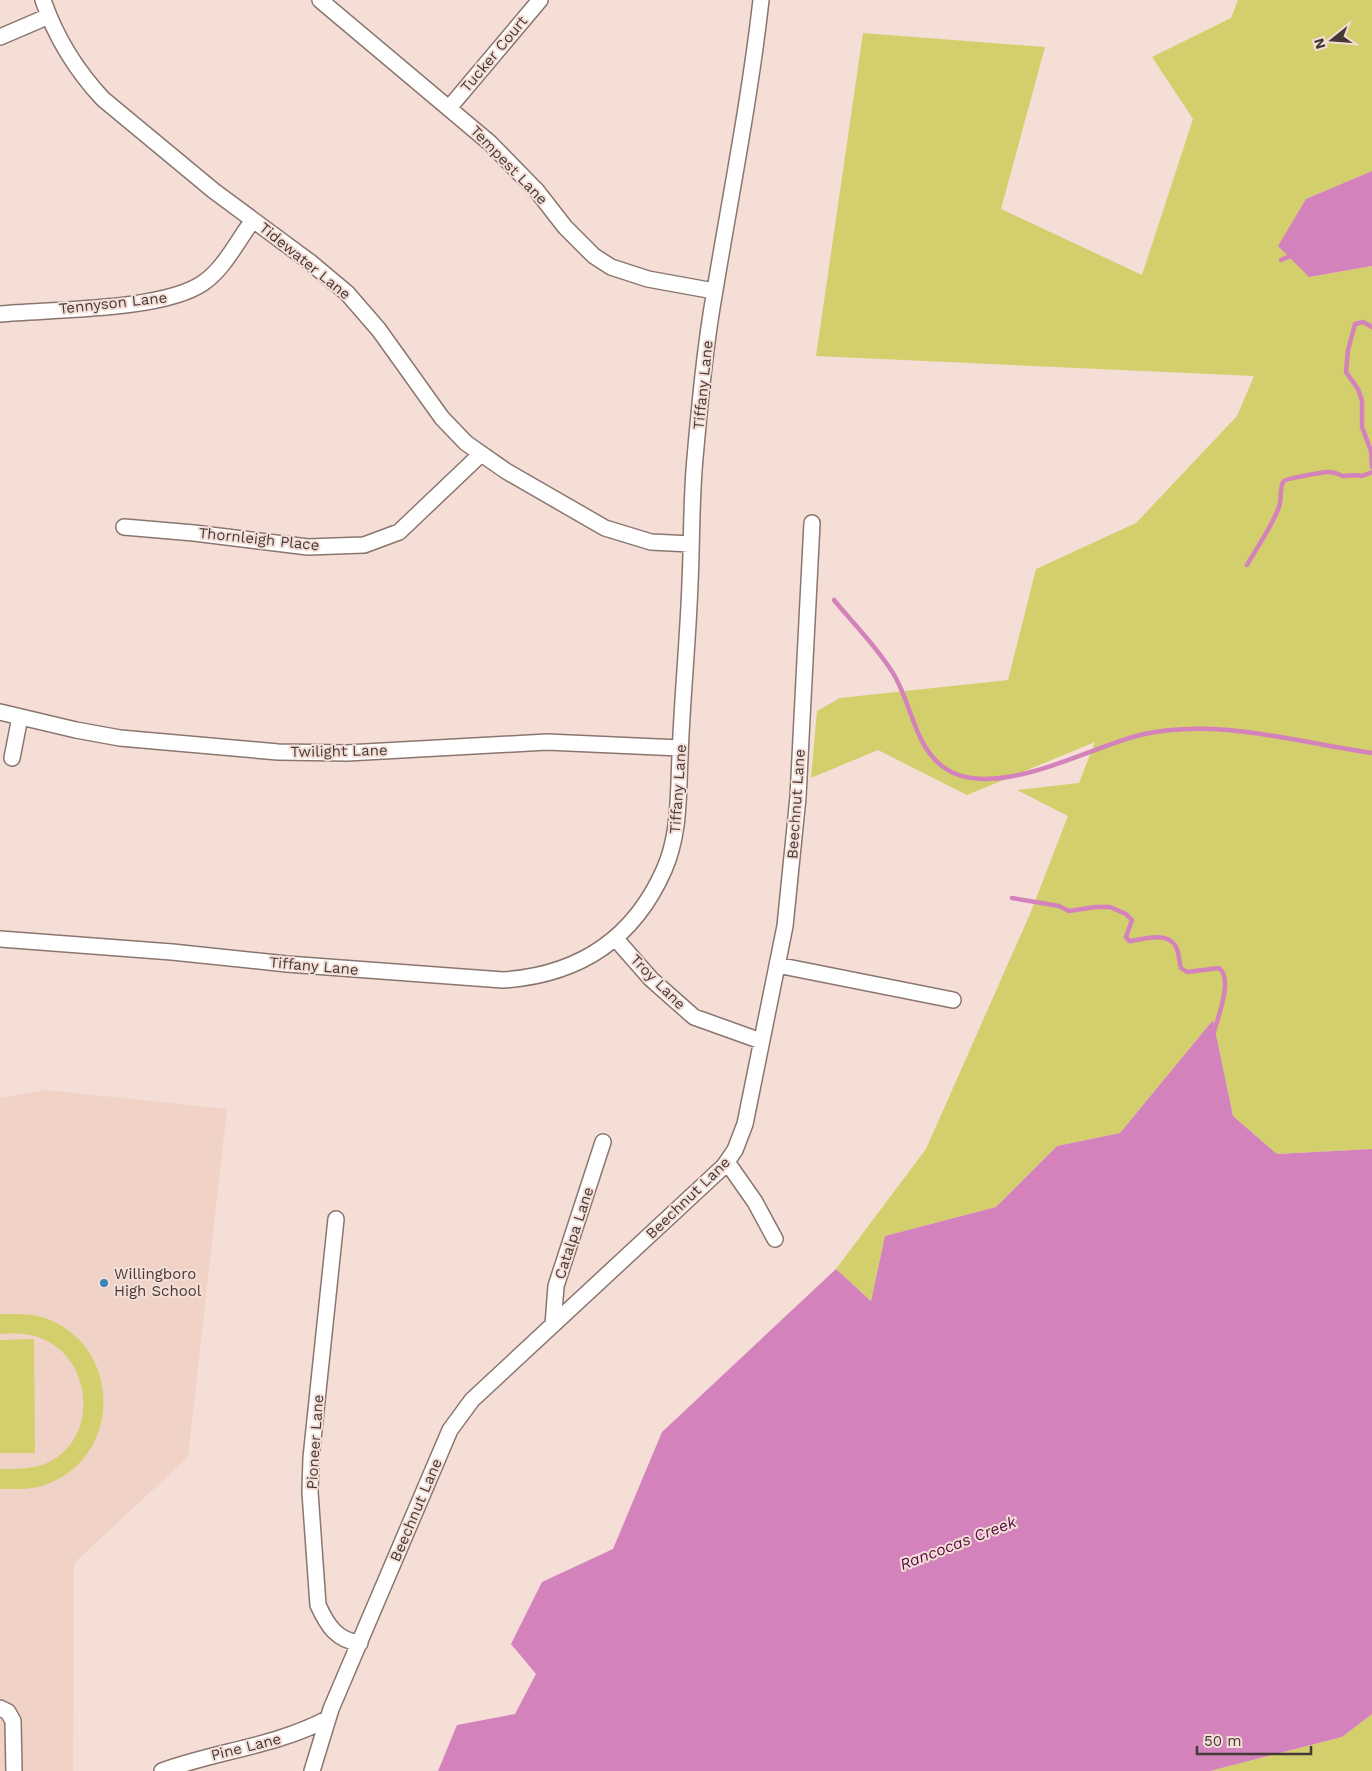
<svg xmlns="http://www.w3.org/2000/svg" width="1372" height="1771" font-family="'Work Sans',sans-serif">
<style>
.built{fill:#f0d2c7}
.green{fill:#d4cf6d}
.water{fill:#d382bc}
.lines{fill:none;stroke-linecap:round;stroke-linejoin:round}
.stream{stroke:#d382bc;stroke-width:4.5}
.minor-casing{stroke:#8a766f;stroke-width:18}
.minor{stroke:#fff;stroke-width:15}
.poi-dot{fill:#3b86b9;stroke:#f4ded6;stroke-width:2}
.labels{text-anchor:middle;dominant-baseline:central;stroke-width:4;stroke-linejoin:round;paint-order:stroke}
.street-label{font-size:15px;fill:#433a37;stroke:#f4ded6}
.poi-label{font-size:15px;fill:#433a37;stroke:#f4ded6;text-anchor:start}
.water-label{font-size:16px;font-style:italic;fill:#530944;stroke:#f4ded6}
</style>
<rect width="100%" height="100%" fill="#f4ded6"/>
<path class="built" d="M46,1090L227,1109L188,1457L74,1563L73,1771H0V1098Z"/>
<path class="green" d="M1238,0H1372V171L1306,199L1309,277L1372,266V1149L1277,1154L1233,1116L1213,1020L1120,1133L1057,1146L996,1207L885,1236L871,1301L836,1269L926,1149L1030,914L1068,816L1017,790L1079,783L1095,742L967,795L878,750L811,778L817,711L840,698L1008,680L1036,569L1136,523L1237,416L1254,376L816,356L863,33L1045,47L1001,209L1142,275L1193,119L1152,57L1231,18Z
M0,1314C14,1314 28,1313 42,1317C124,1343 124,1460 42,1486C28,1490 14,1489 0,1489V1469C14,1469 29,1469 42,1465C96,1446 96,1368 49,1342C33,1333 17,1333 0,1334Z
M34,1339L35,1453H0V1340Z
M1372,1714V1771H1210L1342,1737Z"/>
<path class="water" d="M1372,171V266L1309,277L1278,246L1306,199Z
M1213,1020L1233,1116L1277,1154L1372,1149V1714L1342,1737L1210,1771H438L457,1725L515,1714L536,1674L511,1644L542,1582L613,1549L662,1432L836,1269L871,1301L885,1236L996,1207L1057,1146L1120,1133Z"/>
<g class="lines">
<path class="stream" d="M1281,260L1293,255
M1372,327L1363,322L1355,324L1348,350L1346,372L1358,389L1362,401V427L1371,451L1372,467
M1247,565C1258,546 1271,528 1279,507C1282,500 1279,486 1284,481C1285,479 1323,472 1328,472C1334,471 1338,475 1343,476C1351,476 1355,474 1362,476L1372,472
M834,600C853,623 875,645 891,670C911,699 913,744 942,766C990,804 1087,748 1140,735C1216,717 1296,742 1372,753
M1012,898L1059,906L1069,911L1095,907H1110L1126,914L1132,920L1126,937L1129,941C1142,940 1165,931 1175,945C1179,951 1179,961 1181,968L1187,972L1219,968C1234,979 1217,1019 1213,1035"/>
<g class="minor-casing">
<path id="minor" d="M43,0C56,38 75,69 103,99L214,191L310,262L347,293L379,330L442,418L466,443L506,471L605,528L651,542L691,544
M320,0L490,143L537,191L565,227L594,256L611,267L648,279L714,291
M0,37L49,16
M449,108L540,0
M0,314C52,309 162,311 203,283C224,269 238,240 253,220
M124,527L194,533L308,547L364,545L399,532L481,454
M0,712L76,730L120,738L278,752L347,753L547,742L680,748
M12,758L20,717
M615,938L651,979L694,1017L761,1041
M0,939L172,952L287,964L503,980C578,975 633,940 664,870C680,834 678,795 680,757C682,699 688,641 690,583C692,542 691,500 695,458C700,402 705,346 715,290C731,193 750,98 761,0
M777,965L953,1000
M727,1162L755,1202L775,1239
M336,1219L311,1458L310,1492L318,1605C327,1625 337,1641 360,1643
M553,1325L556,1286L603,1142
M0,1708L8,1712L13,1721L14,1771
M162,1771C217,1751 276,1746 327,1719
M312,1771L331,1709L450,1430L472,1400L724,1166L735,1150L745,1124L785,926L798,797L812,523"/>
</g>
<use href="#minor" class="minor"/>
</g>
<circle class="poi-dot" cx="104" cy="1283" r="5"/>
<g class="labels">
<g class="street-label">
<text transform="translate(494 54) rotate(-50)">Tucker Court</text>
<text transform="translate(509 165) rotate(46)">Tempest Lane</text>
<text transform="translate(305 261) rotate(39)">Tidewater Lane</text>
<text transform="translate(113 303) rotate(-6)">Tennyson Lane</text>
<text transform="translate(703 385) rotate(-84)">Tiffany Lane</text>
<text transform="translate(259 539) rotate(6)">Thornleigh Place</text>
<text transform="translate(339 751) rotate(-1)">Twilight Lane</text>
<text transform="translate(678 789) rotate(-86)">Tiffany Lane</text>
<text transform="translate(796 804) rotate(-86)">Beechnut Lane</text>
<text transform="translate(314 966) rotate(5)">Tiffany Lane</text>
<text transform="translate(658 982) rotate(45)">Troy Lane</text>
<text transform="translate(688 1198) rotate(-44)">Beechnut Lane</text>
<text transform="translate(574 1233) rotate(-72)">Catalpa Lane</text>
<text transform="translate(315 1442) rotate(-86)">Pioneer Lane</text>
<text transform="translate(416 1510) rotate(-67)">Beechnut Lane</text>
<text transform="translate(246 1747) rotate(-14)">Pine Lane</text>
</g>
<g class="poi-label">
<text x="114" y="1274">Willingboro<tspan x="114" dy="17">High School</tspan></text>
</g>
<g class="water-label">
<text transform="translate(958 1543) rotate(-21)">Rancocas Creek</text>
</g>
</g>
<g transform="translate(1332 40) rotate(253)" stroke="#f4ded6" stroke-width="4" paint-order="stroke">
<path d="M0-4L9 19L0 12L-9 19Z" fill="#433a37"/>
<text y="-8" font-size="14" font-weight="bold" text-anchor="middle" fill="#433a37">N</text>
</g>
<path d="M1197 1746v8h114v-8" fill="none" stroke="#433a37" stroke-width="2.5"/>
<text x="1204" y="1746" font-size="15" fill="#433a37" stroke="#f4ded6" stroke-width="4" paint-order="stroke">50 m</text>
</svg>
